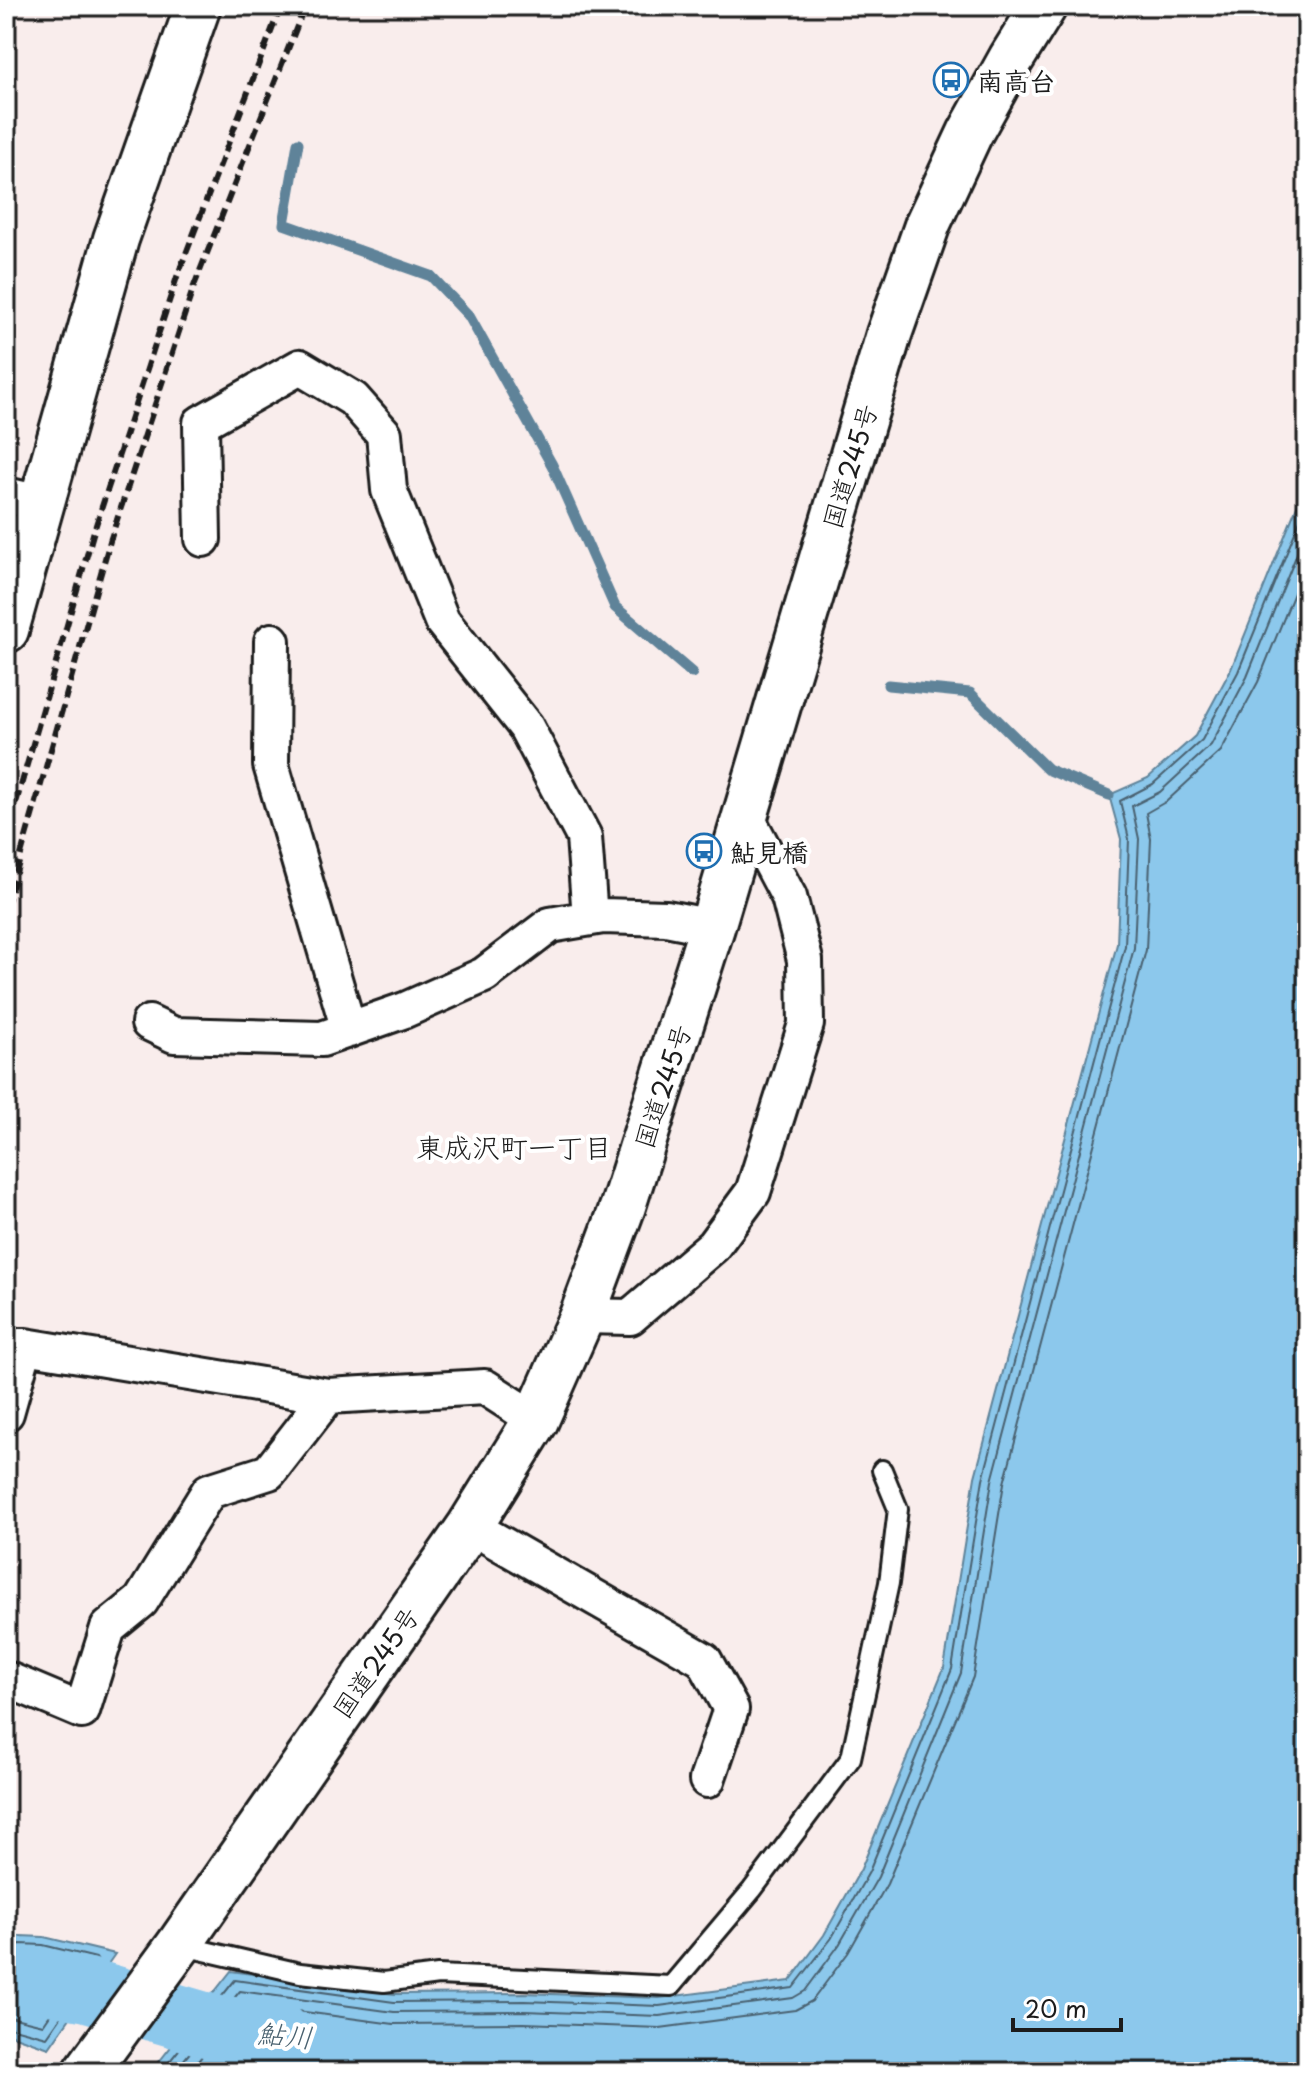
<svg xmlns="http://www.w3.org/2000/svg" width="1313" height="2078" font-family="'Playpen Sans','Klee One',sans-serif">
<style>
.water{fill:#8cc8ec;stroke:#5f8399;stroke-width:2}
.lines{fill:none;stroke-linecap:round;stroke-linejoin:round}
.shore{stroke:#49616f;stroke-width:2}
.stream{stroke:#5f8399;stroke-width:11}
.river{stroke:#8cc8ec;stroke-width:64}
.lane-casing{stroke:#1c1c1c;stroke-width:24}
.street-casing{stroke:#1c1c1c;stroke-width:40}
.secondary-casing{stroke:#1c1c1c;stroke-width:50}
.highway-casing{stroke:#1c1c1c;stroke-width:50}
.lane{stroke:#fff;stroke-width:18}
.street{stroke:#fff;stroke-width:34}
.secondary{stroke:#fff;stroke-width:44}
.highway{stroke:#fff;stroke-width:44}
.rail{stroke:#1c1c1c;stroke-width:6;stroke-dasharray:12 6;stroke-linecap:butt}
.labels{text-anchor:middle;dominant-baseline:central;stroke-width:8;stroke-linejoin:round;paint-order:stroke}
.poi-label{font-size:26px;font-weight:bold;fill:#1c1c1c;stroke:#fff;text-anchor:start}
.street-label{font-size:26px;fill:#1c1c1c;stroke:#fff}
.neighbourhood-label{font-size:28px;fill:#1c1c1c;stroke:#fff}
.water-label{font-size:28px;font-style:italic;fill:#49616f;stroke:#fff}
</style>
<rect width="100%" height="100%" fill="#f9edec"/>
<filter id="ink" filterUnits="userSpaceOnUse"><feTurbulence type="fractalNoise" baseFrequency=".0125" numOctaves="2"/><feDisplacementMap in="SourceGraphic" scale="16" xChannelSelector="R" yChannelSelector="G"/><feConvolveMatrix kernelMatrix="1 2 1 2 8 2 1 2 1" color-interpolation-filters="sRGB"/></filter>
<g filter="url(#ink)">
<path class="water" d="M1307,481V2072H151L231,1971L394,1994L524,1993L659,1998L790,1981L824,1935L861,1869L944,1668L975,1477L1117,944L1121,839L1109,795L1148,778L1195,736L1231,669Z
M20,1936L44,1937L115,1954L49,2048L6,2033V1939Z"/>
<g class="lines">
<path class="shore" d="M6,1947L21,1944L43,1945L96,1958L99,1962L47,2037L6,2026
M6,1957L22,1954L42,1955L80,1964L82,1968L43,2025L6,2016
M6,1969L40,1967L60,1972L63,1976L38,2011L6,2004
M161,2072L235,1980L394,2002L524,2001L659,2006L793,1988L831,1939L869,1872L952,1669L983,1479L1125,946L1129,839L1120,801L1153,784L1202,740L1238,672L1307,503
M174,2072L240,1991L394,2012L524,2011L659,2016L793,1998L805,1991L839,1945L878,1877L961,1673L992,1481L1134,948L1139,839L1132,806L1160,792L1211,745L1247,677L1307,529
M189,2072L245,2004L394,2024L524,2023L660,2028L795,2010L812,2001L848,1953L887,1884L973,1677L1004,1483L1146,950L1151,839L1146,813L1167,801L1221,751L1258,682L1307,561"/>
<path class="stream" d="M298,143L284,224L431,276L469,316L552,465L615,607L692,673
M888,685L970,693L1047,769L1109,795"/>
<path class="river" d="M6,1985L40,1981L88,1990L214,2027L277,2033"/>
<g class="lane-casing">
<path id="lane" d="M179,1945L300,1973L384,1982L438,1975L671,1986L752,1890L851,1758L889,1583L898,1509L882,1470"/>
</g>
<g class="street-casing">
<path id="street" d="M6,495L40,503
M203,539L201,423L300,367L353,399L384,434L389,490L442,621L526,727L584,837L590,918
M272,641L271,765L349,1030
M149,1023L174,1035L322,1039L405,1010L484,975L550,925L603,916L666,918L712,927
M582,1316L630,1317L713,1246L753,1192L806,1024L805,960L789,897L745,814
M6,1346H25L328,1396L485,1387L536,1420
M6,1413L25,1346
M470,1526L704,1660L731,1709L707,1780
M6,1679L82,1711L108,1628L141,1601L209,1491L269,1472L328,1396"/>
</g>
<g class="secondary-casing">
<path id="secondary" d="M6,630L116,239L198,6"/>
</g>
<g class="highway-casing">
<path id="highway" d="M86,2072L179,1945L470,1526L536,1420L582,1316L623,1206L712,927L889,334L928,223L970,133L1011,59L1044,6"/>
</g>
<use href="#lane" class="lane"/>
<use href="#street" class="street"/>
<use href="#secondary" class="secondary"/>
<use href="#highway" class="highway"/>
<path class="rail" d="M6,838L93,534L177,277L281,6
M6,908L110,541L194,286L305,6"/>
</g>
</g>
<defs>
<g id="bus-ring" transform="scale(1.8)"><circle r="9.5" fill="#fff" stroke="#1f6fb2" stroke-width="1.5"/><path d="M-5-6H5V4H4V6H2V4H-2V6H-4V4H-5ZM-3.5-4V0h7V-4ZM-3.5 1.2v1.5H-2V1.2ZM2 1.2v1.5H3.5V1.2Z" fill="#1f6fb2"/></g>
</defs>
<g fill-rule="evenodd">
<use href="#bus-ring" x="951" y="80"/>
<use href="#bus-ring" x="704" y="851"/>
</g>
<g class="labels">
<g class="poi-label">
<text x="977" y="80">南高台</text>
<text x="730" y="851">鮎見橋</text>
</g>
<g class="street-label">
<text transform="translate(849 466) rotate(-73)">国道245号</text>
<text transform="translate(662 1086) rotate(-72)">国道245号</text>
<text transform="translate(375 1662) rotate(-55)">国道245号</text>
</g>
<g class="neighbourhood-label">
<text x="514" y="1146">東成沢町一丁目</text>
</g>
<g class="water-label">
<text transform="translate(285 2034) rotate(5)">鮎川</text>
</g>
</g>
<rect width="1313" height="2078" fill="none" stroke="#fff" stroke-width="32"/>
<rect x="16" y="16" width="1281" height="2046" fill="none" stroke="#1c1c1c" stroke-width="3" filter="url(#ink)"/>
<path d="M1013 2018v12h108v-12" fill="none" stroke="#1c1c1c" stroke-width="4"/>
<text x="1025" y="2018" font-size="24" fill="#1c1c1c" stroke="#ffffff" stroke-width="6" paint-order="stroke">20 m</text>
</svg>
